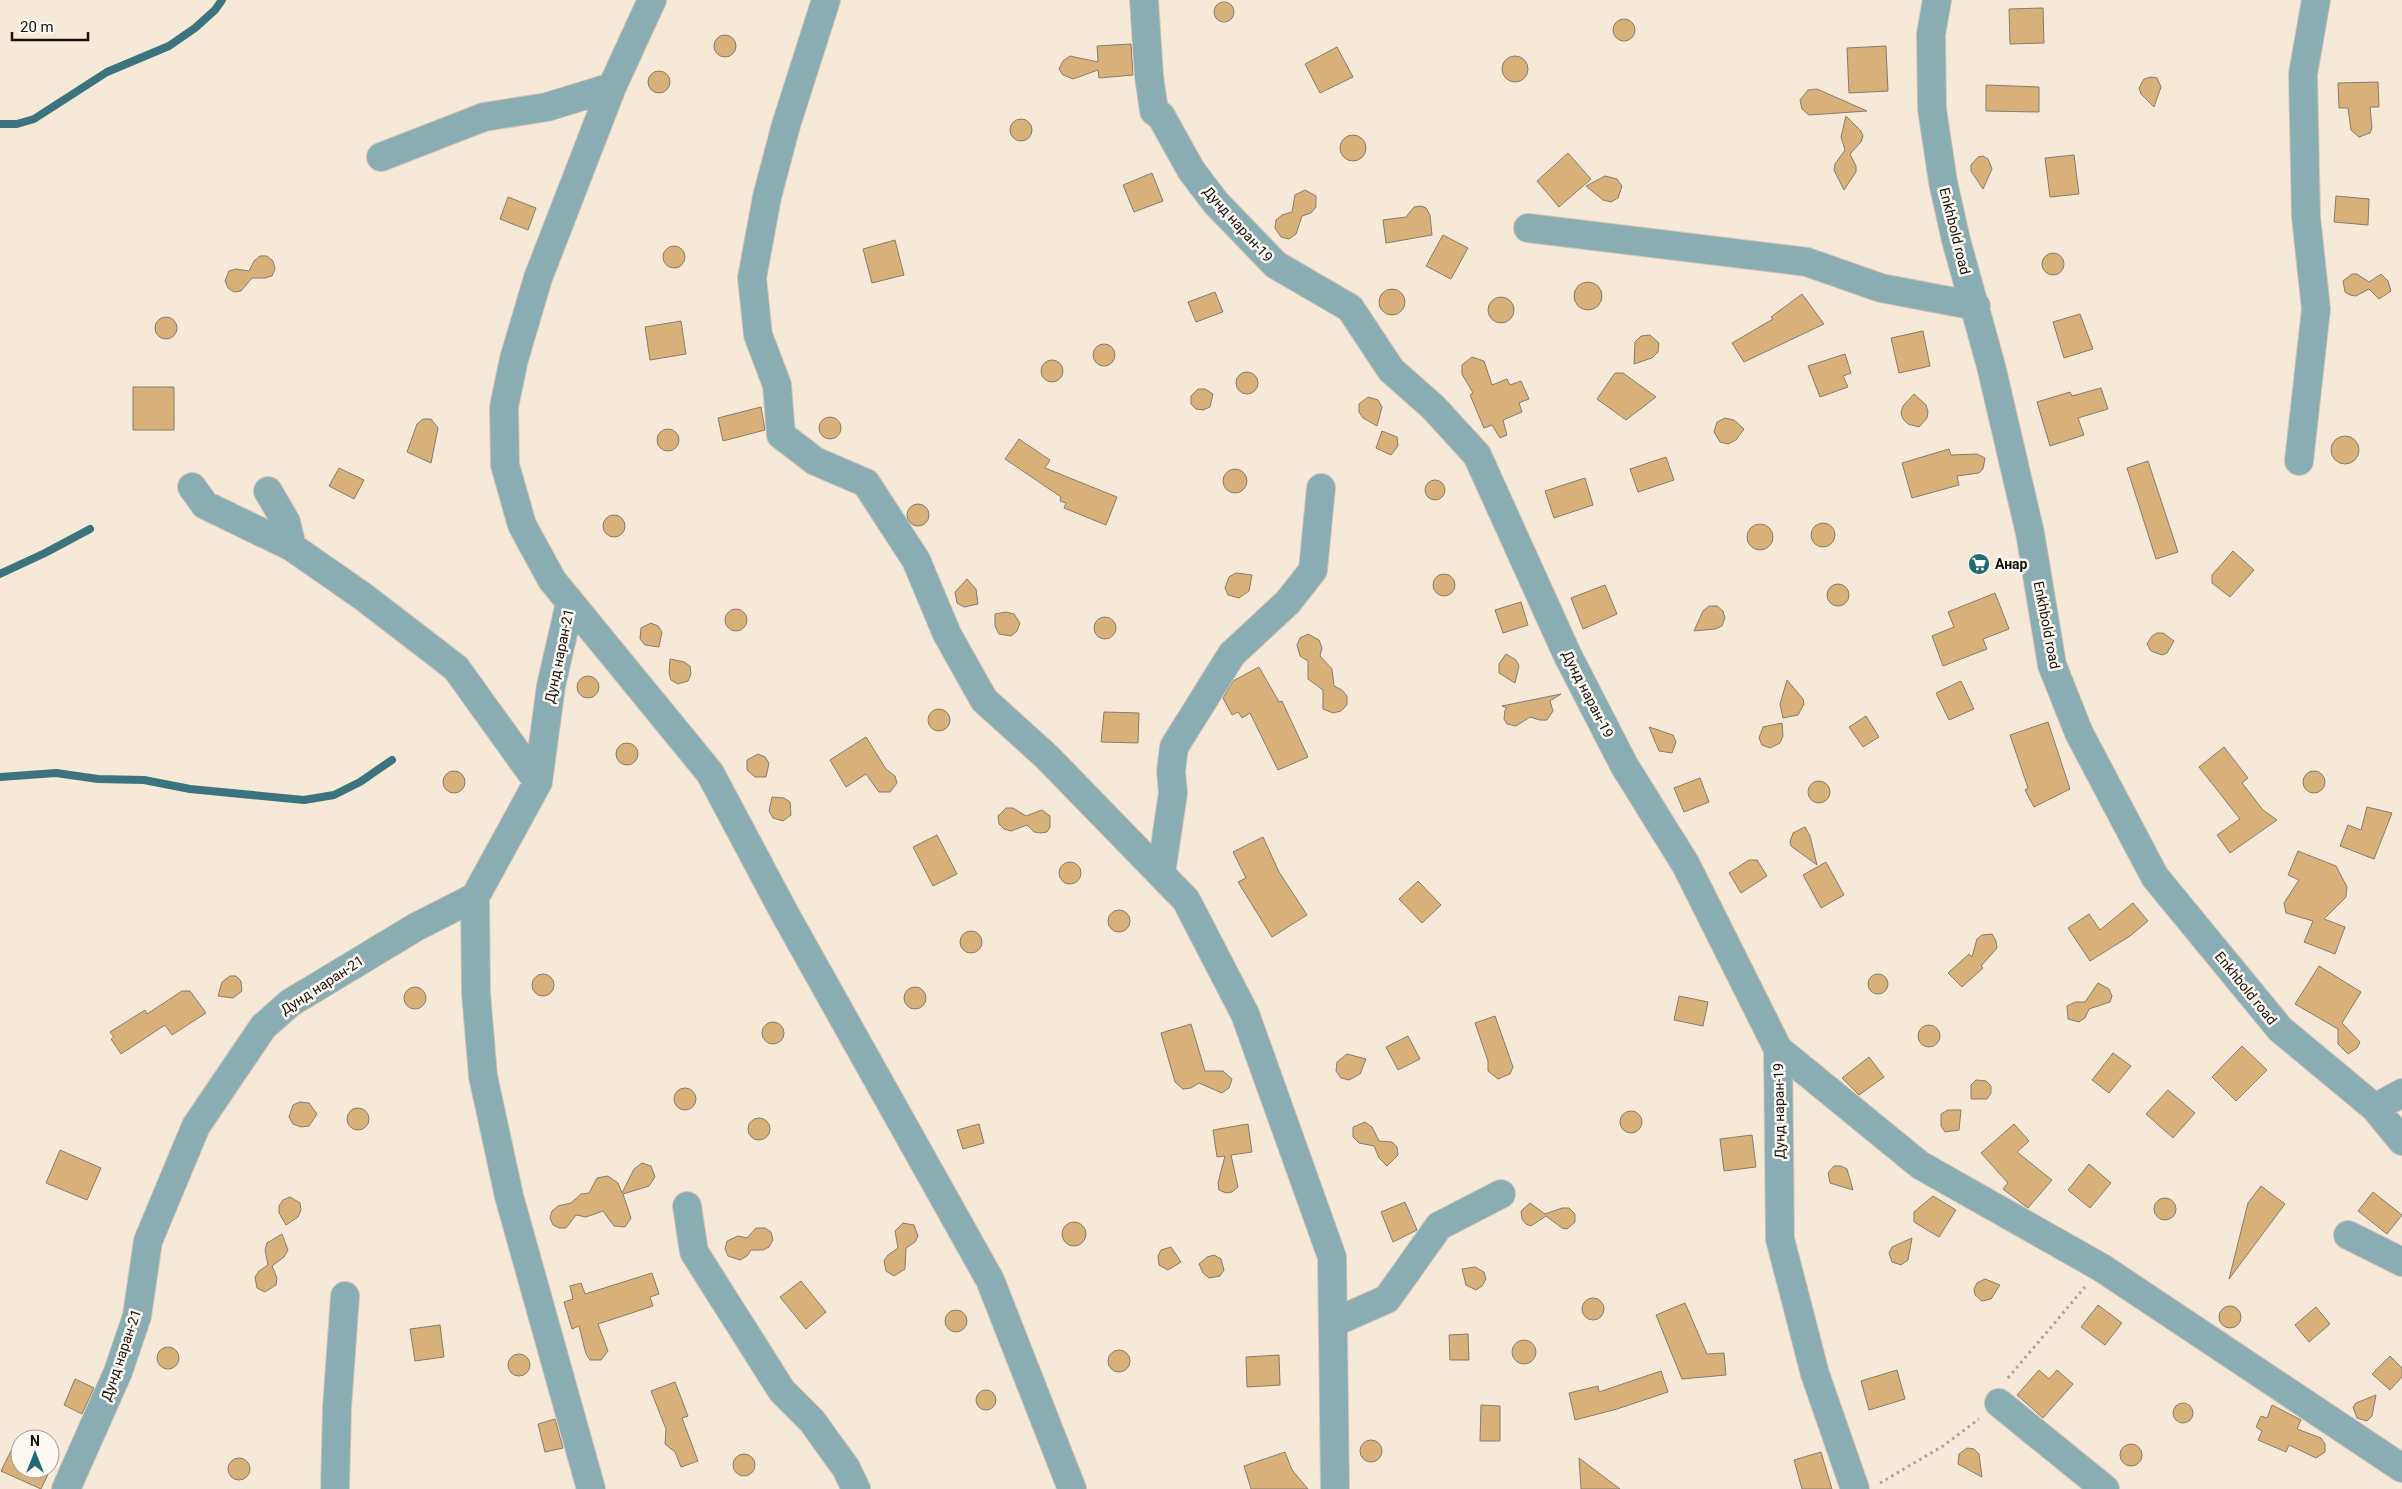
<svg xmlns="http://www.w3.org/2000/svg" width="2402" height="1489" font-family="Roboto,sans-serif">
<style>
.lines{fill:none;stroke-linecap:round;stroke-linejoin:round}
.stream{stroke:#3b747e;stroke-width:8}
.building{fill:#d7b07a;stroke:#887c6c}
.minor-casing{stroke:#d2c6b7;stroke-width:30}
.tertiary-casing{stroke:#d2c6b7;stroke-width:30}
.path{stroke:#aba194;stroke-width:3;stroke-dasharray:2.5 4;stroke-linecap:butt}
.minor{stroke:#8aacb3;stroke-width:28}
.tertiary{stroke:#8aacb3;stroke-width:28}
.labels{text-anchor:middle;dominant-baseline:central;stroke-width:5;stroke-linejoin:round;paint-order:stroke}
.street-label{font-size:14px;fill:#15110b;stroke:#fdf8f1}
.poi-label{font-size:14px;font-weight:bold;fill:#15110b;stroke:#fdf8f1;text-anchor:start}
</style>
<rect width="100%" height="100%" fill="#f6e9d8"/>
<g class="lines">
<path class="stream" d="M0,124H17L34,119L107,72L169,46L195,28L215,10L222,0
M0,574L45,553L90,529
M0,777L56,773L98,779L144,780L190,789L304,800L334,795L360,782L392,760"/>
</g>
<path class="building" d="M1214 12a10 10 0 1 1 20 0a10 10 0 1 1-20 0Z
M2043,8L2044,43L2010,44L2009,9Z
M1613 30a11 11 0 1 1 22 0a11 11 0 1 1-22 0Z
M714 46a11 11 0 1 1 22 0a11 11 0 1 1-22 0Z
M1131,44L1133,75L1099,78L1098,70L1073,79L1063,75L1059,69L1063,61L1070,56L1098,62L1097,46Z
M1886,46L1888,91L1849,93L1847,48Z
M1337,47L1353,77L1320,93L1305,64Z
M1502 69a13 13 0 1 1 26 0a13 13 0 1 1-26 0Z
M648 82a11 11 0 1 1 22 0a11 11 0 1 1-22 0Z
M2151,77L2157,78L2161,87L2154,107L2141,94L2139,88L2144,79Z
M2378,82L2379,107H2370L2372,128L2370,133L2359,137L2351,130L2348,108H2339L2338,83Z
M1986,85L2039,87V112L1986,111Z
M1817,89L1867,111L1809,115L1802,109L1800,100L1808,90Z
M1846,116L1861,131L1863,136L1861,142L1850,154L1856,166V172L1844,190L1834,170L1835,164L1845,150L1841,137Z
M1010 130a11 11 0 1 1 22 0a11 11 0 1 1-22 0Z
M1340 148a13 13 0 1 1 26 0a13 13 0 1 1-26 0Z
M1568,153L1591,179L1559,207L1537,181Z
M2074,155L2079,194L2050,197L2045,158Z
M1983,156L1988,159L1992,169L1983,189L1971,171V165L1978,157Z
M1152,173L1163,201L1134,212L1123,185Z
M1605,176L1617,179L1622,186L1618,198L1611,202L1603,200L1586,186Z
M1305,190L1316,196V207L1311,213L1302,216L1296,234L1289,239L1281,237L1275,228L1276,220L1282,215L1292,212L1295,195Z
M2336,196L2369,199L2368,225L2334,222Z
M508,197L536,208L528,230L500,219Z
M1421,206L1426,208L1430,215L1432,235L1386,243L1383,220L1406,217L1414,207Z
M1443,235L1468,248L1451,279L1426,266Z
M895,240L904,275L872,283L863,249Z
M663 257a11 11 0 1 1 22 0a11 11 0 1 1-22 0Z
M2042 264a11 11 0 1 1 22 0a11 11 0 1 1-22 0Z
M260,256H267L273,261L275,269L272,276L265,278H252L241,291L234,292L228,288L225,281L229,271L236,269L249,271L254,261Z
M2352,274H2357L2369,282L2381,274L2388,281L2391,291L2379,299L2369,289L2356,296L2350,295L2345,292L2343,281Z
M1574 296a14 14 0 1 1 28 0a14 14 0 1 1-28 0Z
M1379 302a13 13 0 1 1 26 0a13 13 0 1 1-26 0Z
M1215,292L1223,312L1196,322L1188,302Z
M1802,294L1824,324L1744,362L1732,343L1773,319L1771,317Z
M1488 310a13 13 0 1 1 26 0a13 13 0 1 1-26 0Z
M2080,314L2093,349L2064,358L2053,322Z
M155 328a11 11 0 1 1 22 0a11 11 0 1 1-22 0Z
M681,321L686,354L650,360L645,327Z
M1923,331L1930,366L1899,373L1891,338Z
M1650,335L1659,343L1658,352L1652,358L1634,364L1635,342L1641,336Z
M1093 355a11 11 0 1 1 22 0a11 11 0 1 1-22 0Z
M1845,354L1851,373L1843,376L1848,387L1820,397L1808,366Z
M1472,357L1484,361L1492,385L1507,379L1510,385L1521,381L1529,399L1519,403L1522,412L1503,420L1507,435L1500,438L1492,425L1484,428L1470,395L1473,393L1462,374V365Z
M1041 371a11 11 0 1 1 22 0a11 11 0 1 1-22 0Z
M1236 383a11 11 0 1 1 22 0a11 11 0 1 1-22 0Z
M1615,373H1623L1656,397L1626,420L1597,399Z
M133,387H174V430H133Z
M2101,388L2108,409L2078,418L2084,435L2050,446L2037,402L2070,392L2072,396Z
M1198,389H1205L1213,394L1210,407L1203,410L1196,409L1191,404V396Z
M1914,394L1926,405L1928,412L1927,418L1919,427L1908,424L1903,419L1901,413L1903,406Z
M1368,397L1378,400L1382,407L1377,426L1363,418L1359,412V404Z
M761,407L765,430L723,441L718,418Z
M819 428a11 11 0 1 1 22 0a11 11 0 1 1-22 0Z
M1725,418L1734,420L1744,429L1736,440L1728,444L1720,442L1714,432L1717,422Z
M423,419H431L438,428L431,463L407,452L417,424Z
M657 440a11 11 0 1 1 22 0a11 11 0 1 1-22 0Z
M1382,431L1397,437L1398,446L1391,455L1376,448Z
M2331 450a14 14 0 1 1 28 0a14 14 0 1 1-28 0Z
M1019,439L1050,460L1045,468L1117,497L1106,525L1064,508L1066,503L1060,501L1061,497L1005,459Z
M1949,449L1951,455L1977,454L1985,458L1983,469L1979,473L1957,476L1959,485L1912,498L1902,463Z
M1666,457L1674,480L1638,492L1630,469Z
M2148,461L2178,552L2156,559L2127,468Z
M339,468L364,480L354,499L329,486Z
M1223 481a12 12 0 1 1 24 0a12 12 0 1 1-24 0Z
M1585,478L1593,505L1554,518L1545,491Z
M1425 490a10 10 0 1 1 20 0a10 10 0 1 1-20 0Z
M907 515a11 11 0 1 1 22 0a11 11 0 1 1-22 0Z
M603 526a11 11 0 1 1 22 0a11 11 0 1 1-22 0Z
M1811 535a12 12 0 1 1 24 0a12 12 0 1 1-24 0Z
M1747 537a13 13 0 1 1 26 0a13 13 0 1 1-26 0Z
M2233,551L2254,570L2230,597L2212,583V575Z
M1236,573L1252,575L1249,591L1239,598L1228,595L1225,588L1229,577Z
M1433 585a11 11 0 1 1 22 0a11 11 0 1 1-22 0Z
M967,579L976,589L978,604L964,607L957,603L955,592Z
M1827 595a11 11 0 1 1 22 0a11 11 0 1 1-22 0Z
M1605,585L1617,614L1583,629L1571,598Z
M1995,593L2009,629L1983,639L1987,649L1943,666L1932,636L1954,627L1948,612Z
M1521,602L1528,625L1503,633L1495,610Z
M1709,606H1717L1723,611L1725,618L1722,626L1715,629L1694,631L1703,611Z
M725 620a11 11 0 1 1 22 0a11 11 0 1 1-22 0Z
M1006,612L1014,614L1020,623L1017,631L1011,636L999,634L995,626V614Z
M1094 628a11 11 0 1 1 22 0a11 11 0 1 1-22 0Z
M651,623L658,626L662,632L659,647L645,645L640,639L641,628Z
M2157,633H2163L2174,641L2167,653L2162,655L2151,651L2147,644L2152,636Z
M1308,634L1319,640L1322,648L1320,656L1332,669L1334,686L1342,690L1347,696V705L1341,711L1333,713L1323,709V690L1308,679V661L1300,656L1297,645L1300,638Z
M1506,654L1516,660L1519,666L1515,683L1499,673V664Z
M670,659L684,662L690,666L691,674L688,681L678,684L671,680L669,673Z
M1259,667L1279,702L1282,701L1308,757L1278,770L1250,713L1242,718L1238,712L1232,715L1223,698L1233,681Z
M577 687a11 11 0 1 1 22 0a11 11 0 1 1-22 0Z
M1787,680L1803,699L1804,704L1798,715L1783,718L1780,704Z
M1961,681L1974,709L1949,720L1936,693Z
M1561,694L1550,701L1553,711L1547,720H1540L1530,717L1516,726L1507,724L1504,719L1505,710L1507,708L1502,706Z
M928 720a11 11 0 1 1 22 0a11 11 0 1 1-22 0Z
M1104,712L1139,713L1138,743L1101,742Z
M1866,716L1879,737L1863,747L1849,727Z
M2048,722L2070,789L2034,807L2025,790L2028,788L2010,735Z
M1782,723L1783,736L1780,743L1770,748L1762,745L1759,738L1763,727Z
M1649,727L1673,735L1676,742L1672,753L1659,751Z
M866,737L886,769L895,776L897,783L890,792H879L866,774L846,787L830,760Z
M616 754a11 11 0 1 1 22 0a11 11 0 1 1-22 0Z
M2224,747L2248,778L2242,783L2263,810L2277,820L2230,853L2217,835L2240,819L2199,767Z
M758,754L765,757L769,763L766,777H755L747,770V760Z
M443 782a11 11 0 1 1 22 0a11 11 0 1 1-22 0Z
M2303 782a11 11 0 1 1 22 0a11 11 0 1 1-22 0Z
M1700,778L1709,802L1684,812L1674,788Z
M1808 792a11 11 0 1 1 22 0a11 11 0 1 1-22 0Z
M772,797L784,798L790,802L791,815L783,821L773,818L769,811Z
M2367,807L2392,813L2374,859L2340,846L2348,825L2361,830Z
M1006,808H1013L1026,816L1042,810L1050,816V827L1047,832L1041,833L1034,832L1027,825L1011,831L1004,829L999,824L998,816Z
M1805,827L1810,836L1817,865L1791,846L1790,842L1793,833Z
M937,835L957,874L933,886L913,847Z
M1263,837L1279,872L1307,915L1272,937L1238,882L1246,878L1233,852Z
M2298,851L2336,866L2347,887L2346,897L2324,919L2345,927L2335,954L2304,942L2313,921L2286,913L2284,903L2299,880L2288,875Z
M1749,860H1757L1767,876L1741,893L1729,873Z
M1059 873a11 11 0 1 1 22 0a11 11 0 1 1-22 0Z
M1826,862L1844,895L1821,908L1803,875Z
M1418,881L1441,905L1422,923L1399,899Z
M2133,903L2148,921L2130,936L2090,961L2068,928L2089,914L2100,930Z
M1108 921a11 11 0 1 1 22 0a11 11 0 1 1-22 0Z
M960 942a11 11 0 1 1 22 0a11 11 0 1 1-22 0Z
M1992,934L1996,941L1997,948L1981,966L1983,968L1962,987L1948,973L1969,954L1972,957L1977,939L1982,935Z
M2319,966L2361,992L2342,1023L2360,1042L2357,1048L2348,1054L2338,1044V1029L2295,1004Z
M1868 984a10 10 0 1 1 20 0a10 10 0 1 1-20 0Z
M532 985a11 11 0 1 1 22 0a11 11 0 1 1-22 0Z
M230,976H236L241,981L242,991L233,998L218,996L222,982Z
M2098,983L2109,989L2112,996L2110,1002L2089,1009L2085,1018L2079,1022L2068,1019L2067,1006L2075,1002H2085Z
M404 998a11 11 0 1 1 22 0a11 11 0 1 1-22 0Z
M904 998a11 11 0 1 1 22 0a11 11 0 1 1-22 0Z
M182,991H190L206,1013L172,1035L165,1025L121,1054L111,1039L114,1037L110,1032L145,1010L147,1014Z
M1679,996L1708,1002L1703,1026L1674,1020Z
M1495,1016L1513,1067L1510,1074L1498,1079L1488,1071V1061L1475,1023Z
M762 1033a11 11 0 1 1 22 0a11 11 0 1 1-22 0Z
M1191,1024L1205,1071H1223L1232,1079L1229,1088L1222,1093L1199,1083L1191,1088L1183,1089L1175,1082L1161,1033Z
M1918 1036a11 11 0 1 1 22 0a11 11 0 1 1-22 0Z
M1408,1036L1420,1059L1398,1070L1386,1047Z
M2242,1046L2267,1070L2236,1101L2212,1077Z
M2113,1053L2131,1066L2109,1093L2092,1080Z
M1347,1054L1366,1059L1360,1074L1349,1080L1341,1078L1336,1071L1337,1062Z
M1869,1057L1884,1077L1859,1095L1842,1078Z
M1976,1080L1986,1081L1991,1086V1093L1987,1099H1971V1085Z
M674 1099a11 11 0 1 1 22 0a11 11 0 1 1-22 0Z
M2168,1090L2195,1113L2173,1138L2146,1114Z
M300,1102L309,1103L317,1114L309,1126L301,1127L293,1124L289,1117L293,1105Z
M347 1119a11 11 0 1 1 22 0a11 11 0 1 1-22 0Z
M1948,1110H1961L1959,1130L1945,1132L1941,1126V1114Z
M1620 1122a11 11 0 1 1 22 0a11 11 0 1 1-22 0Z
M748 1129a11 11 0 1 1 22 0a11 11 0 1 1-22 0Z
M1365,1122L1372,1127L1379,1141L1392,1142L1397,1147L1398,1155L1387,1166L1379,1158L1374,1146L1359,1143L1353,1137V1127Z
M979,1124L984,1143L963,1149L957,1130Z
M1248,1124L1252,1152L1231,1155L1238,1187L1232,1192L1226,1193L1219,1190L1218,1183L1225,1156L1217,1157L1213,1130Z
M2014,1124L2029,1141L2017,1152L2052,1180L2028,1208L2003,1189L2008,1183L1981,1153Z
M1752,1135L1756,1167L1724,1171L1720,1139Z
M60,1150L101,1168L87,1200L46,1183Z
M642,1163L651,1166L655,1177L649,1186L623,1194L631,1218L625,1227L614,1226L603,1211L586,1217L576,1215L566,1228H559L553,1225L550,1218L552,1211L558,1206L571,1203L581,1194L589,1193L597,1178L608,1176L618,1183L622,1193L634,1169Z
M2089,1164L2111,1183L2090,1208L2068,1190Z
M1834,1166H1841L1847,1169L1853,1190L1830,1183L1828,1173Z
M2261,1186L2285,1204L2229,1279L2248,1203Z
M2373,1192L2402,1215L2387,1234L2358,1211Z
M1933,1196L1956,1210L1939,1237L1914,1222V1212Z
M290,1197L300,1203L301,1210L298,1217L286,1225L279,1213V1206L283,1200Z
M2154 1209a11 11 0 1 1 22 0a11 11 0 1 1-22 0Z
M1405,1202L1417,1230L1393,1242L1381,1212Z
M1530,1203L1545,1214L1562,1208H1569L1575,1214V1222L1567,1229L1562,1228L1546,1216L1531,1226L1526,1224L1522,1219L1521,1211Z
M1062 1234a12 12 0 1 1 24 0a12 12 0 1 1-24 0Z
M903,1223L914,1225L918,1236L915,1242L906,1248L905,1269L894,1276L886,1271L884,1261L888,1255L898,1248L895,1231Z
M756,1228H765L771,1232L773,1240L769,1247L763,1250H751L747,1256L740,1260L728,1256L725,1249L727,1241L738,1236L747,1238Z
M282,1234L288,1250L284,1257L272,1266L277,1278L276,1285L265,1292L257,1288L255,1277L259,1271L268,1265L265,1250L267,1243Z
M1912,1238L1908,1260L1901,1265L1892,1262L1889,1253L1892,1247Z
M1171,1247L1181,1262L1168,1270L1159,1265L1158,1256L1161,1250Z
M1214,1255L1221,1259L1224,1270L1220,1276L1209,1278L1203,1273L1199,1264L1207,1257Z
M1475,1267L1484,1272L1486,1279L1482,1286L1476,1290L1466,1285L1462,1269Z
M652,1273L659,1294L650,1297L653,1306L598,1324L608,1351L601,1360H590L586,1354L579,1326L572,1329L564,1302L573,1299L570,1286L581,1283L585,1294Z
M1985,1279L2000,1285L1991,1299L1982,1301L1975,1295L1974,1289L1977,1283Z
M801,1281L826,1312L806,1329L780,1297Z
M1582 1309a11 11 0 1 1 22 0a11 11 0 1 1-22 0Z
M1685,1303L1707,1354L1724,1353L1726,1375L1682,1379L1656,1315Z
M2098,1305L2122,1323L2105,1345L2081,1327Z
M2219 1317a11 11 0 1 1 22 0a11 11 0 1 1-22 0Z
M2316,1307L2330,1324L2309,1342L2295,1325Z
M945 1321a11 11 0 1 1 22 0a11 11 0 1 1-22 0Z
M440,1325L444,1357L415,1361L410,1329Z
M1468,1334L1469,1360H1450L1449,1335Z
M1512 1352a12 12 0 1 1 24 0a12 12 0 1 1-24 0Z
M157 1358a11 11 0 1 1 22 0a11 11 0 1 1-22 0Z
M1108 1361a11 11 0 1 1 22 0a11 11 0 1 1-22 0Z
M508 1365a11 11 0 1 1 22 0a11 11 0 1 1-22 0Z
M1279,1355L1280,1385L1247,1387L1246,1357Z
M2390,1356L2402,1368V1377L2390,1390L2372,1374Z
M1897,1370L1905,1399L1869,1410L1861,1381Z
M2039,1370L2049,1379L2057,1370L2073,1384L2043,1418L2017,1395Z
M1661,1371L1668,1392L1617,1409L1575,1420L1569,1393L1598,1386L1599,1392Z
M75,1379L94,1388L82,1414L64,1405Z
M675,1382L688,1416L682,1418L698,1461L681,1467L675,1452L665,1444L666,1429L651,1391Z
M976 1400a10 10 0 1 1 20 0a10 10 0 1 1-20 0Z
M2376,1395L2372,1416L2367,1421L2357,1418L2353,1407L2356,1403Z
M2173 1413a10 10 0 1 1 20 0a10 10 0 1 1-20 0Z
M1481,1405L1500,1406V1441H1480Z
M2272,1405L2301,1420L2297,1429L2321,1438L2325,1444V1452L2316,1458L2289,1445L2286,1452L2258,1440L2262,1431L2256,1427L2261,1416L2267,1418Z
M555,1419L563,1448L545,1452L538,1424Z
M1360 1451a11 11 0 1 1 22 0a11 11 0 1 1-22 0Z
M2120 1455a11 11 0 1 1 22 0a11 11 0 1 1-22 0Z
M1967,1448L1974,1449L1979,1454L1982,1477L1958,1464L1959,1454Z
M12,1449L20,1453V1469L51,1468L41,1489L1,1471Z
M1285,1452L1292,1470L1308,1489H1251L1244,1466Z
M1821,1452L1832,1489H1802L1794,1460Z
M733 1465a11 11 0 1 1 22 0a11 11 0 1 1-22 0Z
M228 1469a11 11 0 1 1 22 0a11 11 0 1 1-22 0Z
M1579,1458L1620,1489H1581Z"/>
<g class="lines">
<g class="minor-casing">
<path id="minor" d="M652,0L612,87L538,278L514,359L504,407L505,465L522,525L552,580L710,773L785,914L990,1280L1072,1489
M1937,0L1931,34L1932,109L1943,182L1956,240L1991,366L2030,533L2052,665L2079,733L2155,877L2280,1029L2375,1108L2402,1141
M381,157L484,117L547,107L612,87
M1528,228L1807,262L1881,288L1976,306
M2299,461L2316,309L2306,217L2303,74L2316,0
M192,487L205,505L292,547
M268,491L286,522L292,547L365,598L456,668L538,782
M1161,873L1173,793L1171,771L1174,747L1232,654L1288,602L1313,570L1321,488
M475,897L476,993L483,1076L509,1196L591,1489
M1778,1049L1920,1165L2102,1268L2402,1468
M2375,1108L2402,1093
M687,1206L694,1252L782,1391L812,1421L846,1468L856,1489
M2348,1235L2402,1262
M1333,1323L1387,1299L1439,1226L1501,1194
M1999,1403L2105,1489
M66,1489L118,1372L137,1316L148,1241L196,1126L263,1027L290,1003L416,927L475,897L538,782L551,686L570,603
M335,1489L337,1408L345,1296"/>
</g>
<g class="tertiary-casing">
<path id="tertiary" d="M826,0L786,125L767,197L752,278L758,335L777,385L781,435L815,461L866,483L916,560L947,634L984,700L1047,757L1186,900L1245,1014L1332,1257L1335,1489
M1144,0L1149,76L1154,111L1161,116L1191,170L1216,203L1276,265L1350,308L1391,370L1433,407L1477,455L1567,654L1624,765L1686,865L1778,1049L1780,1239L1815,1374L1855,1489"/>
</g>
<path class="path" d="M2008,1378L2085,1287
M1880,1483L1943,1446L1979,1419"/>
<use href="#minor" class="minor"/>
<use href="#tertiary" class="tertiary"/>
</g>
<defs>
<g id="supermarket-disc" transform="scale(1.125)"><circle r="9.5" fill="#216976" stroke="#fdf8f1"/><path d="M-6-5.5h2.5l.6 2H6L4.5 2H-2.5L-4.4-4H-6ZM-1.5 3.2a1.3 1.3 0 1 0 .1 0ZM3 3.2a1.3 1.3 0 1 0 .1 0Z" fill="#fff"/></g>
</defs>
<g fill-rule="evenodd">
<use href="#supermarket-disc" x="1979" y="564"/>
</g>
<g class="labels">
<g class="street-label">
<text transform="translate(1238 224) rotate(48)">Дунд наран-19</text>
<text transform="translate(1955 231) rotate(76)">Enkhbold road</text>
<text transform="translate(2047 625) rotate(79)">Enkhbold road</text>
<text transform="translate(559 656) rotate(-78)">Дунд наран-21</text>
<text transform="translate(1588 694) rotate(63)">Дунд наран-19</text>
<text transform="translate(322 985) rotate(-33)">Дунд наран-21</text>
<text transform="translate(2246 988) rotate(51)">Enkhbold road</text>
<text transform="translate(1779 1111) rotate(-91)">Дунд наран-19</text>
<text transform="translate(121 1355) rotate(-71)">Дунд наран-21</text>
</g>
<g class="poi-label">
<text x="1995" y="564">Анар</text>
</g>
</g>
<g transform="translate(35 1454)"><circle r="24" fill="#fdf8f1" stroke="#a09c95"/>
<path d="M0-4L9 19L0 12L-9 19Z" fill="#216976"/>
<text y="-8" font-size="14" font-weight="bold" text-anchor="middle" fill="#15110b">N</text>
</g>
<path d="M12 32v8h76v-8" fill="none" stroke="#15110b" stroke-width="2.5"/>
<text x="20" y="32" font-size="15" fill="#15110b" stroke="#fdf8f1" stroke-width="4" paint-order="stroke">20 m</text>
</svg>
